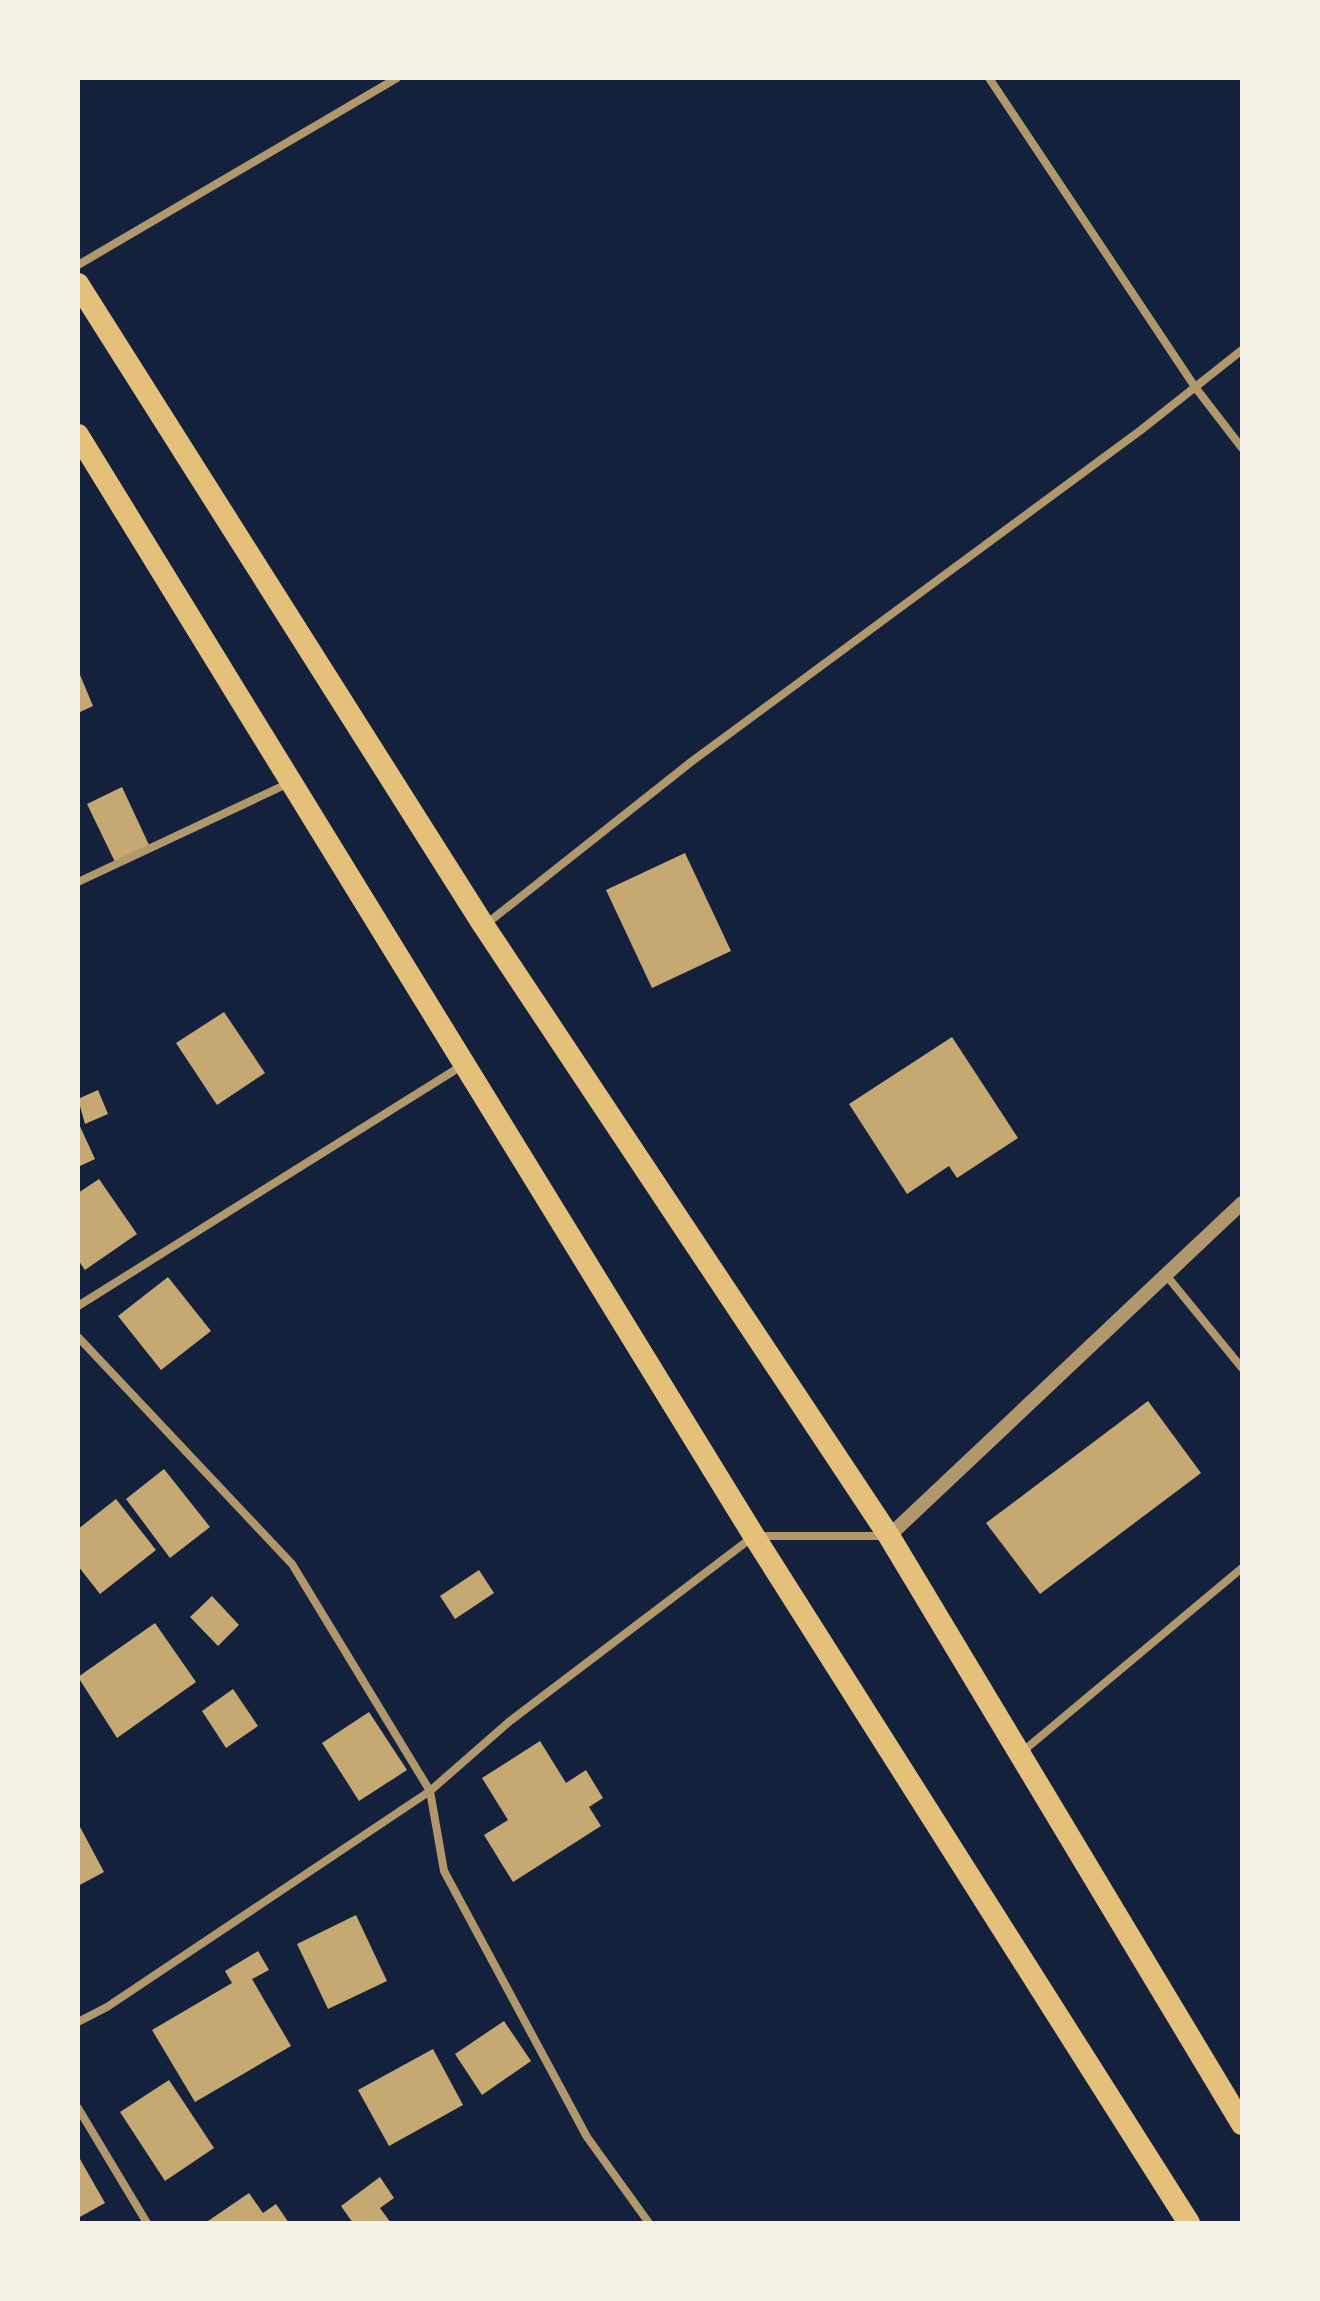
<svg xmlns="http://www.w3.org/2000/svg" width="1320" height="2301" font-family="'Noto Serif',serif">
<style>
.building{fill:#c6a872}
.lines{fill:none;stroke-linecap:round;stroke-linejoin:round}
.minor{stroke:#b1986c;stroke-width:8}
.tertiary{stroke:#b1986c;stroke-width:14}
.trunk{stroke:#e5c07b;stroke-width:22}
</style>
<rect width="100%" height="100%" fill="#14213d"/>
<path class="building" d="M78,670L93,706L78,713Z
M122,787L149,845L115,862L87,804Z
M685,853L731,951L652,988L606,890Z
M224,1012L265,1073L217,1105L176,1043Z
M952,1037L1018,1138L957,1178L949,1166L907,1194L849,1104Z
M98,1090L108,1114L85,1124L78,1099Z
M78,1122L95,1159L78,1167Z
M99,1179L137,1234L85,1270L78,1260V1193Z
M168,1277L211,1331L161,1370L118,1316Z
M1148,1401L1201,1473L1040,1594L986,1523Z
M164,1469L210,1527L170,1558L126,1499Z
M116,1499L156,1550L100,1594L78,1566V1529Z
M479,1570L494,1593L455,1619L440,1596Z
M212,1596L239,1625L218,1646L190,1617Z
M155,1623L196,1682L117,1738L78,1677Z
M233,1689L258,1726L226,1748L202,1711Z
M369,1712L407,1770L359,1801L322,1743Z
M540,1741L566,1783L586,1770L603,1798L589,1807L601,1826L513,1882L484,1835L508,1820L482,1778Z
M78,1823L104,1872L78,1886Z
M356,1915L387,1981L328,2009L297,1944Z
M258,1951L269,1970L252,1979L291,2046L195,2102L152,2030L232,1983L225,1971Z
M504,2021L531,2061L482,2095L455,2054Z
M433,2049L463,2105L389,2146L358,2090Z
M169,2080L214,2148L165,2181L120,2112Z
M80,2159L105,2203L78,2218V2160Z
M380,2177L394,2198L380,2208L391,2223H353L341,2206Z
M249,2193L263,2213L276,2204L289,2223H205Z"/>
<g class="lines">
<path class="minor" d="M989,78L1195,387L1242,448
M78,265L397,78
M78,882L289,783
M485,925L691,762L1141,430L1242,350
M1166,1275L1242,1368
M78,1306L463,1065
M78,1337L292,1564L430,1791L444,1871L587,2137L649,2223
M1022,1752L1242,1568
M78,2022L107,2007L430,1791L510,1721L754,1536H883
M78,2108L147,2223"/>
<path class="tertiary" d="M889,1536L1242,1203"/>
<path class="trunk" d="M78,284L484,926L889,1536L1242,2124
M78,435L754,1536L1189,2223"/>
</g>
<rect width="1320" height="2301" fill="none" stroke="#f6f1e7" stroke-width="160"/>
</svg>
